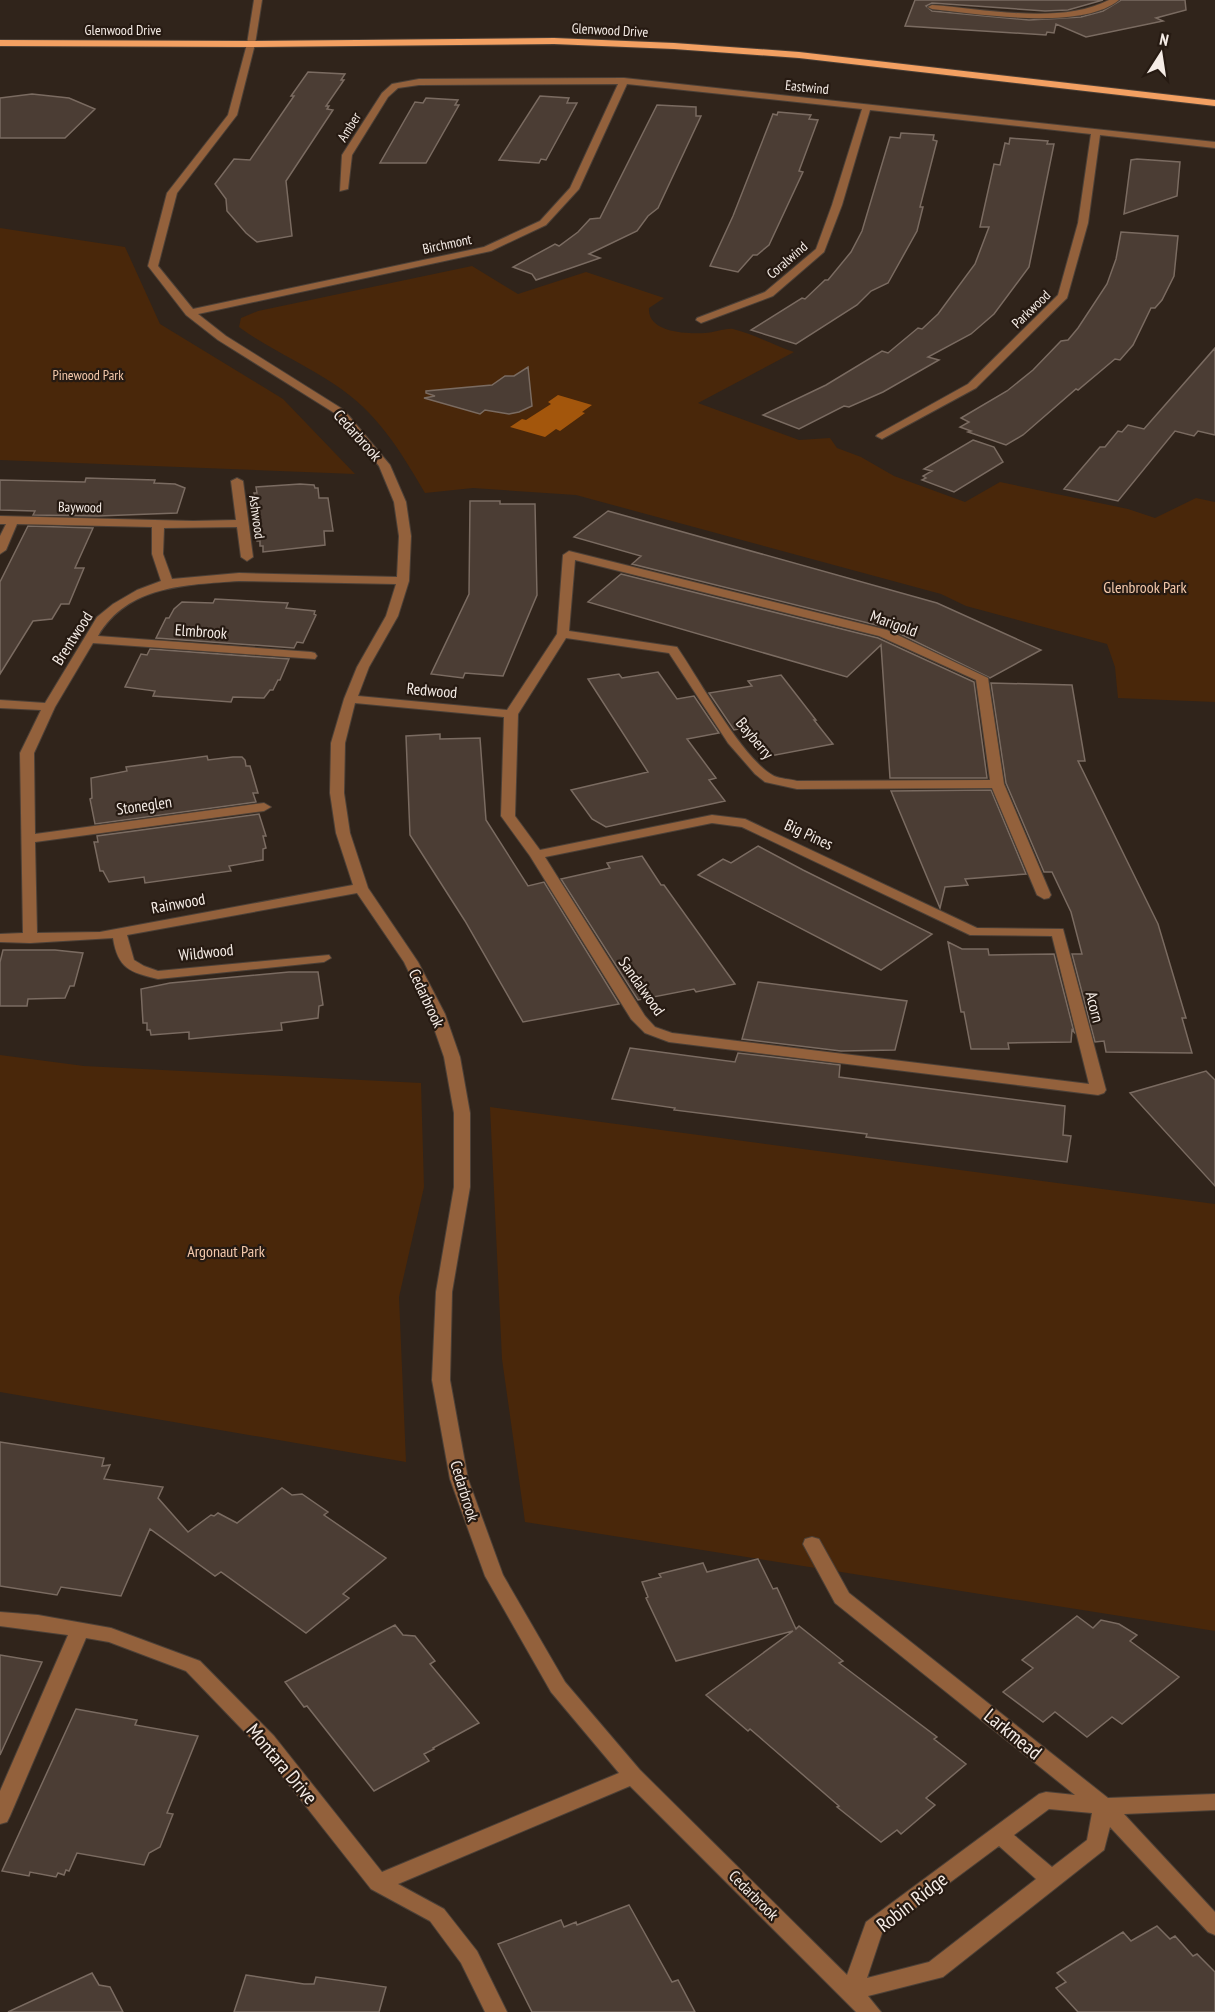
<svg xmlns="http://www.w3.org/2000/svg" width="1215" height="2012" font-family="'PT Sans Narrow',sans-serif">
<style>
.green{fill:#49270a}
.water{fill:#a3560c}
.building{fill:#4b3d34;stroke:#7a6b61;stroke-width:1.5}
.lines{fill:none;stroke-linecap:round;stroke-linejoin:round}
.minor-casing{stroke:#4c4037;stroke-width:2}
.major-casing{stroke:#4c4037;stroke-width:2}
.minor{fill:#93613c;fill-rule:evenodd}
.major{fill:#f3a062;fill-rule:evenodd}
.labels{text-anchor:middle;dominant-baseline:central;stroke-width:4.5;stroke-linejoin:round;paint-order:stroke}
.far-street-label{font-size:14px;fill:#f5ece6;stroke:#261a12}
.far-park-label{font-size:14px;fill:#f4c9ac;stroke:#261a12}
.street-label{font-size:16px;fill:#f5ece6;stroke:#261a12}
.park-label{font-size:16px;fill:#f4c9ac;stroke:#261a12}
.near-street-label{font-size:20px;fill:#f5ece6;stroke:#261a12}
</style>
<rect width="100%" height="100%" fill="#30241b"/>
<path class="green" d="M0,228L125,247L160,324L283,399L355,474L0,460Z
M472,266L518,294L586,272L664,298L649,308C647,333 688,334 705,333C714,333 725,328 733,329C753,334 774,345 794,352L698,403L799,440L830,438L837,448L861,457L894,476L965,502L1000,482L1128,509L1155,518L1196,498L1215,502V702L1118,698L1115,667L1107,644L966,606L941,594L576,495L473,488L425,493C399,449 378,413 334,384C303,363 269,349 239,327L241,318L258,311Z
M0,1055L84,1066L421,1083L424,1187L399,1297L406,1462L0,1392Z
M490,1107L1215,1204V1631L525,1522L502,1359Z"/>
<path class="water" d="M558,395L592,405L582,412L585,413L560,431L556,429L545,437L510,427L522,419L526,420L551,404L548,402Z"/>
<path class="building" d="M915,0H1103L1068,10L1045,11L932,3L926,6L932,11L1029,20L1081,17L1103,11L1121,0H1185L1186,10L1156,18L1163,21L1086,37L1056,24L1054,33L1047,32L1046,35L905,26Z
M308,72L345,74L341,80H344L326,106H329L327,109L333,110L286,181L292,236L257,242L246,233L227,211L226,199L215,184L234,159L250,160L294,96H291Z
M32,94L69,98L95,109L65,138H0V98Z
M540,96L569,98L567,103H577L546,160L541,159L539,163L499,160Z
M426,98L458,100L455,105H459L426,163H380L415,102L423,103Z
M657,105L696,107V116H701L658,208L648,216L637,231L589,254L600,258L536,280L532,274L513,267L555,244L559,246L578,232L590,219L600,218Z
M778,112L811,115L809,119L818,120L799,171L803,172L769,245L757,255H753L738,272L710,266L733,216L773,114L777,115Z
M901,133L934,135L933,140L937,141L920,207H923L917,231L888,283L871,291L857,305L796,344L751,330L802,298L805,299L825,280H828L851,252L862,231L890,137L900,138Z
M1010,138L1048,141L1047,144H1054L1029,267L994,314L971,334L928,357L939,360L883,392L849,407L844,406L799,429L763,415L826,385L882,351L888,353L918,328L922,329L938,314L975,264L989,227H980L994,164L1000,165L1005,143L1009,144Z
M1137,159L1180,162L1177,196L1124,214L1131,160Z
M1121,232L1178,236L1174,276L1162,300L1155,308H1151L1133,345L1120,360L1115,359L1078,390L1076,389L1023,435L1006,445L968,432L971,431L960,427L969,422L961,418L1007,391L1033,370L1061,341L1068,340L1078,328L1107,284L1116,259Z
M1215,348V435L1198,431L1194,436L1175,431L1118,501L1064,489L1100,447H1105L1118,431L1122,432L1128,425L1144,429Z
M528,367L532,406L519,412L509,414L485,410L480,414L424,398L435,396L426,393V391L492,385L505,376H514Z
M973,440L994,447L1003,462L954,492L922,480L926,478L923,476L932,471L924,469Z
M86,478L155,480L154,483L175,484L185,488L177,513L98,516L33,515L35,511L0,510V480L85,482Z
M300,484L314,485L315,488H318L319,498H328L333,531H324L325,545L263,552V546H260V541H257L252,497H255L254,493H257L256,487Z
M470,501H500V504H535L537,595L503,676L465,673L463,678L431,674L469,594Z
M608,511L937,603L1041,650L990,678L888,628L632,564L641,556L574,537Z
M28,526L93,528L75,568H84L69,604H61L52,619L33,621L0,674V582Z
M621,574L878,638L974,682L987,778H890L881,645L847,677L588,602Z
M215,599L288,603L286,608L315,611L314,614L316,615L303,643L297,642L294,648L156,638L166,618H169L174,609L182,602L213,603Z
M150,649L289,659L280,680H278L273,690H270L264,698L233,697L231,702L153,696L155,691L125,687L141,654L147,655Z
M658,672L677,699L694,696L719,733L687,739L716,778L709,780L725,801L606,827L592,819L571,790L648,772L588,679L619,674L622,678Z
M781,675L816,720H814L833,744L765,757L744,728L734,730L709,693L752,686L748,681Z
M991,683L1072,685L1085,761H1078L1158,924L1186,1018H1182L1192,1053L1106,1052L1104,1041L1095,1042L1072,954H1082L1071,912L1052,872H1044L1006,783Z
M440,734V739L480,738L486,820L528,886L544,882L619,1004L523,1022L465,921L410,835L406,736Z
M207,756L208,760L233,757H242L245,760L246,766H250L258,793H253L256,802L95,824L90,799L92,798L91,778L127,771L126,767Z
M991,790L1026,874L965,879L968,885L945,887L940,908L891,791Z
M259,814L266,836H263L266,848L263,849V860L229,866L231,871L145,883L144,877L109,882L103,871H100L94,842H98L97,836Z
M758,846L803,870L932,934L881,970L698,875L723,859L731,863Z
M642,856L661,885H664L735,984L696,992L694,989L638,1000L561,879L610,868L607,863Z
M948,942L962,949H988L989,955L1054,954L1074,1032L1072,1030L1071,1042L1008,1043L1009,1049H971L964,1012H961Z
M3,950H55L83,953L74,986H70L65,998L28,999L27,1006H0V962Z
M289,972H318L323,1005L319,1006L318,1018L281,1023L282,1030L189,1039V1032L151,1035L150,1030H147V1023H143L141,989L170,983Z
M758,982L907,1001L895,1050L841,1051L742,1039Z
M630,1048L735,1062L738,1053L840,1065L839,1077L1065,1106L1063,1135L1071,1136L1067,1162L866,1137L867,1134L674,1110L675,1108L612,1099Z
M1206,1071L1215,1080V1186L1130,1093Z
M0,1442L104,1458L102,1466L110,1465L104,1479L163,1487L158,1498L188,1532L211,1515L214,1516L218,1513L237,1523L282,1488L292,1495L302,1494L328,1512L324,1515L386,1558L343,1594L349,1598L306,1633L221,1572L215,1576L150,1529L121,1596L61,1587L57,1595L0,1586Z
M758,1559L773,1589L777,1588L796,1629L799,1626L843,1661L839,1663L937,1737L934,1739L966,1764L926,1798L935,1805L901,1834L897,1830L881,1842L837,1807L839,1806L750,1729L748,1731L706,1695L793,1631L676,1661L646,1598L648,1597L642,1582L661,1577L659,1574L703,1563L707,1572Z
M1077,1616L1093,1628L1101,1620L1119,1624L1137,1635L1130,1641L1179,1677L1122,1724L1112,1717L1087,1737L1055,1712L1043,1722L1003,1692L1033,1668L1022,1660Z
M395,1625L403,1635L415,1636L435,1661L430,1664L479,1723L433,1748L434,1749L424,1754L429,1761L374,1791L307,1706L304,1707L285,1682Z
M0,1655L42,1662L0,1755Z
M76,1709L137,1720L135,1725L198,1736L167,1813L173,1814L160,1847L149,1853L144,1865L77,1853L69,1871L66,1870L64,1875L58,1873L56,1877L30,1872L29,1876L2,1871Z
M629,1905L672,1982L678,1980L695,2012H532L498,1944L561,1920L564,1927L576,1922L577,1925Z
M1157,1926L1170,1939L1175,1936L1193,1956L1197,1954L1215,1972V2012H1078L1056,1988L1066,1982L1057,1973L1123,1932L1131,1941Z
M92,1973L99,1985L110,1987L123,2012H8Z
M246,1975L304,1984H314L316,1977L386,1987L379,2012H234Z"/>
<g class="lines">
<g class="minor-casing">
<path id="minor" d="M254,0H262L255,44L237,115L177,193L158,266L193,309L484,247L540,221L570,188L618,84L419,85L398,88L388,97L352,155L348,189L340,191L342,155L382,93L392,84L419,79L624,78L1215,142V148L1100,135L1088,223L1067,298L976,388L882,439L876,436L878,434L968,384L1058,295L1078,223L1091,134L870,110L842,205L824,252L773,296L701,323L696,320L697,318L765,292L816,249L832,205L862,109L627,84L579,189L546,225L491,251L198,314L226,336L344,410L390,465L406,502L411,536L409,581L398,616L369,667L358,696L507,710L557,634L563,555L569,551L887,630L988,678L1004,784L1051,895L1049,898L1044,899L1037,895L992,788L797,789L765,782L755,774L728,743L669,653L566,638L518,714L515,816L540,850L712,815L745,819L977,928L1063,929L1106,1090L1104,1093L1098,1095L669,1042L645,1033L631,1019L530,856L501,816L504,717L355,703L345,743L344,793L350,833L368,888L418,962L445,1014L460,1057L470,1113V1187L452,1292L450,1380L468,1479L503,1575L565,1682L640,1770L847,1975L866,1922L1039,1794L1046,1792L1075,1795L835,1603L803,1544L805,1539L812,1537L819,1539L849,1593L1108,1798L1215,1794V1810L1124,1814L1215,1912V1935L1208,1932L1110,1827L1104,1850L943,1977L868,1996L881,2012H856L630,1786L398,1884L444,1909L477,1951L507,2012H485L461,1963L430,1921L371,1889L260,1748L186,1671L109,1642L86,1638L10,1816L7,1822L0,1824V1791L68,1635L0,1626V1612L38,1615L111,1628L200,1661L274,1736L382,1872L619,1773L551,1692L485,1576L450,1479L432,1380L436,1292L454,1187V1113L444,1057L429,1014L404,962L357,893L127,935L134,960L144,966L158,971L329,955L331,958L324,962L158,979C130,972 118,969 113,938L30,943L0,942V934L23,933L20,753L41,710L0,708V700L45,703L97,617L113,604L137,590L161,581L152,554V527L17,524L6,550L0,554V536L6,524H0V516L193,521L236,520L231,481L237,478L243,481L253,557L247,561L241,557L237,527L164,528L163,554L172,579L239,573L397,577L399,536L394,502L379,466L336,414L218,340L186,315L148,266L167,193L228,115L247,44ZM575,560L879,636L976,680L990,780L797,781C790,779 781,779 774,776C743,760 699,679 677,647L569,631ZM239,581L396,584L386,616L357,667L344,699L331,743L330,793L336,833L353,885L100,932L37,933L35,842L264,811L271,807L264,803L35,834L34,753L55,707L93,643L315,659L317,656L315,653L311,652L98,636C128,585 186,585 239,581ZM712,823L742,827L970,935L1052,936L1089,1084L672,1033L655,1027L645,1016L545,857ZM1049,1809L1092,1813L1087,1840L1052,1867L1014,1835ZM999,1846L1036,1879L929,1962L867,1978L882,1933Z
M1109,0H1119C1082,31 978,14 932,9L928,7L932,5C985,9 1060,25 1109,0Z"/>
</g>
<g class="major-casing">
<path id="major" d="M554,38L674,43L799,52L1215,100V106L799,58L674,49L554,44L251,47L0,46V40L251,41Z"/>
</g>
<use href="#minor" class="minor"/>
<use href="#major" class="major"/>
</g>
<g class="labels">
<g class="far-street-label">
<text x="123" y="30">Glenwood Drive</text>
<text transform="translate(610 30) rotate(3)">Glenwood Drive</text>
<text transform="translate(807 87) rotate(6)">Eastwind</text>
<text transform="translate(349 127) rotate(-58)">Amber</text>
<text transform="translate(447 244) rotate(-12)">Birchmont</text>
<text transform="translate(787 260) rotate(-41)">Coralwind</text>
<text transform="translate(1031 309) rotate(-44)">Parkwood</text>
<text transform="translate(80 507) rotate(1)">Baywood</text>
<text transform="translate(257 517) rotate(82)">Ashwood</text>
</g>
<g class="far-park-label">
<text x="88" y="375">Pinewood Park</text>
</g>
<g class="street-label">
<text transform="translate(358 435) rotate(48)">Cedarbrook</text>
<text transform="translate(894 623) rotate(20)">Marigold</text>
<text transform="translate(201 631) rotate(4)">Elmbrook</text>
<text transform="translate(72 638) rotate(-57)">Brentwood</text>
<text transform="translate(432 690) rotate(5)">Redwood</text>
<text transform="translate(755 738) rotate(50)">Bayberry</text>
<text transform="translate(144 805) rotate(-8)">Stoneglen</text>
<text transform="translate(809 834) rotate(25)">Big Pines</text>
<text transform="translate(178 903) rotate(-10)">Rainwood</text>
<text transform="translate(206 952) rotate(-6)">Wildwood</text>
<text transform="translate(642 986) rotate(55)">Sandalwood</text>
<text transform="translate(427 998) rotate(65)">Cedarbrook</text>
<text transform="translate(1095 1007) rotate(76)">Acorn</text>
<text transform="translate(465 1491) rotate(73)">Cedarbrook</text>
<text transform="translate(754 1895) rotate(45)">Cedarbrook</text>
</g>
<g class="park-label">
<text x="1145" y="587">Glenbrook Park</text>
<text x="226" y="1251">Argonaut Park</text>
</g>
<g class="near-street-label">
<text transform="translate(1013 1734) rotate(39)">Larkmead</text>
<text transform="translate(282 1764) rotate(50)">Montara Drive</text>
<text transform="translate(912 1902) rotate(-38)">Robin Ridge</text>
</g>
</g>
<g transform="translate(1161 54) rotate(12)" stroke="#261a12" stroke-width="4.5" paint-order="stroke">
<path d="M0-4.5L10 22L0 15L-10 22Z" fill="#f5ece6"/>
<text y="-9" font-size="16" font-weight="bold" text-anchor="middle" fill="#f5ece6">N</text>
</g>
</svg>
